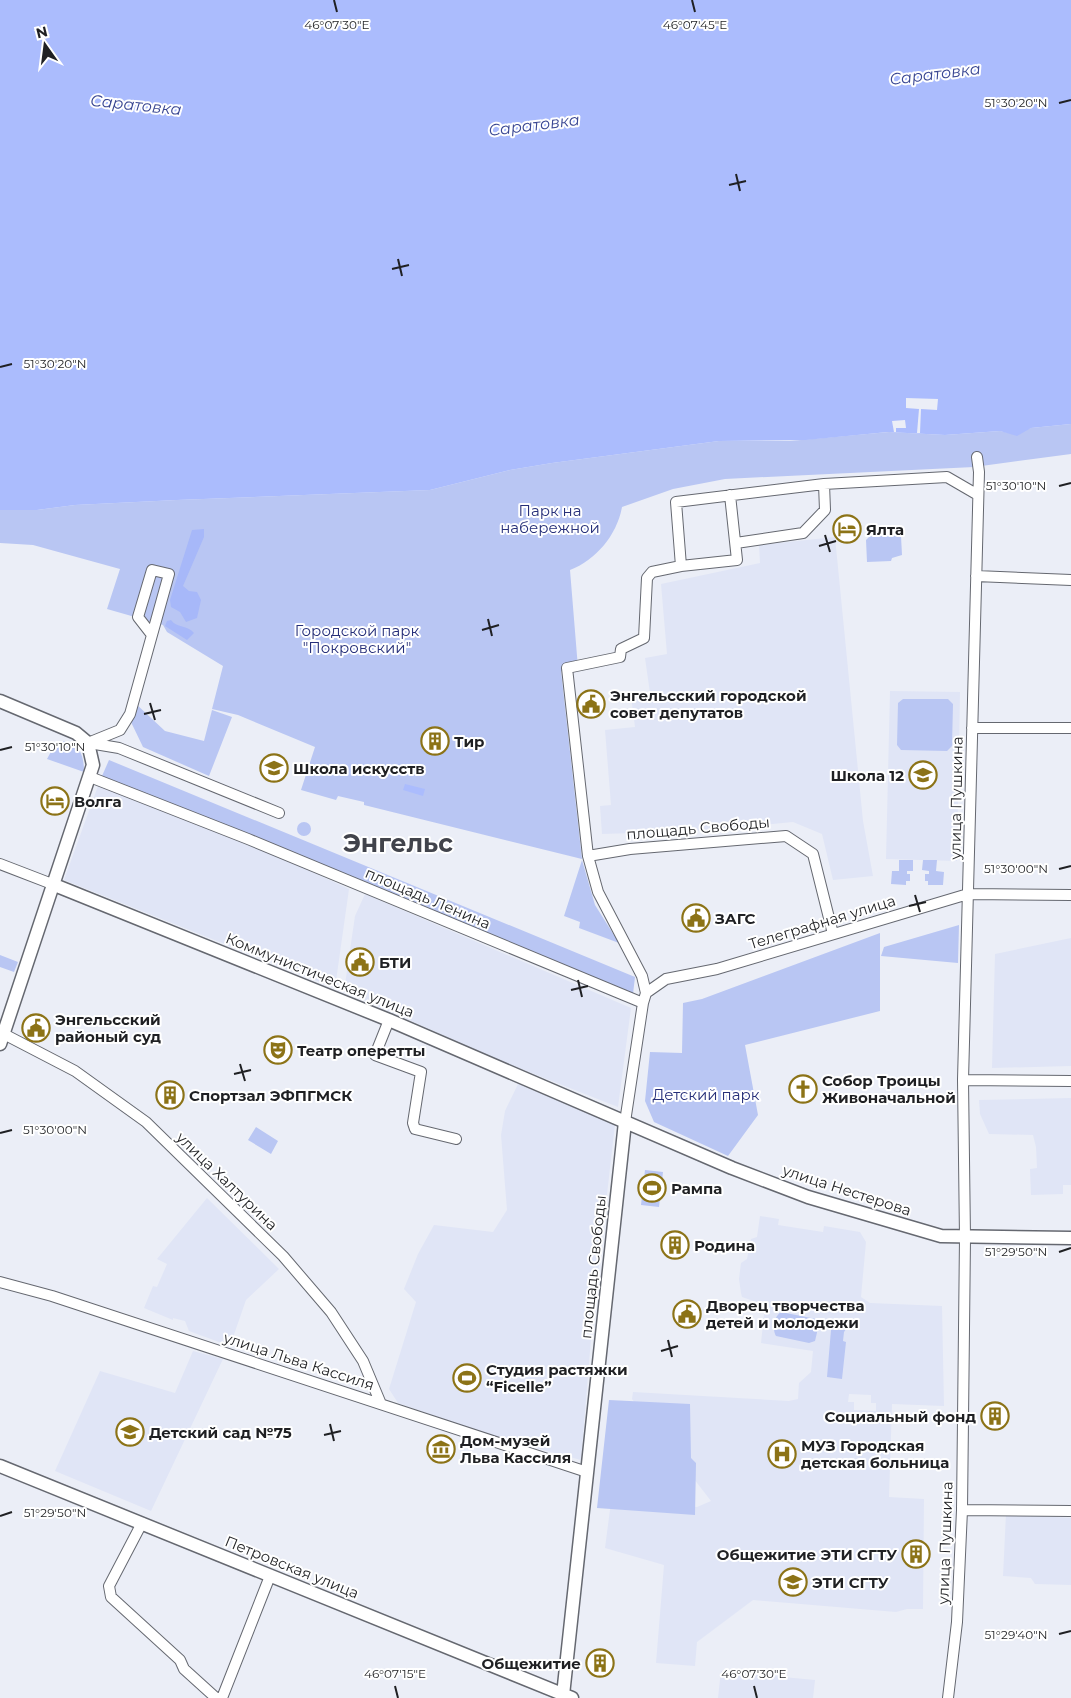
<svg xmlns="http://www.w3.org/2000/svg" width="1071" height="1698" font-family="Montserrat,sans-serif">
<style>
.built{fill:#e0e5f6;fill-rule:evenodd}
.green{fill:#b9c6f3}
.forest{fill:#a7b8f9}
.water{fill:#abbcfd}
.pier{fill:#ebeef7}
.lines{fill:none;stroke-linecap:round;stroke-linejoin:round}
.minor-casing{stroke:#656870;stroke-width:12}
.major-casing{stroke:#656870;stroke-width:15}
.minor{stroke:#fff;stroke-width:10}
.major{stroke:#fff;stroke-width:12}
.ticks{fill:none;stroke:#1f2023;stroke-width:2}
.labels{text-anchor:middle;dominant-baseline:central;stroke-width:4;stroke-linejoin:round;paint-order:stroke}
.park-label{font-size:15px;fill:#262f79;stroke:#fff}
.poi-label{font-size:15px;font-weight:bold;fill:#1f2023;stroke:#fff;text-anchor:start}
.street-label{font-size:15px;fill:#1f2023;stroke:#fff}
.water-label{font-size:16px;font-style:italic;fill:#394692;stroke:#fff}
.town-label{font-size:25px;font-weight:bold;fill:#41434b;stroke:#fff}
.ticks-label{font-size:12px;text-anchor:middle;fill:#1f2023;stroke:#fff;stroke-width:4;stroke-linejoin:round;paint-order:stroke}
</style>
<rect width="100%" height="100%" fill="#ebeef7"/>
<path class="built" d="M835,537L863,821L873,876L833,880L822,834L793,822L699,831L602,834L600,806L611,805L605,730L635,727L631,696L650,693L645,658L667,654L661,584L760,563L759,545Z
M890,691L960,692L957,861L886,859Z
M99,783L286,860L349,889L335,988L64,880Z
M365,894L631,1008L618,1107L501,1061L344,991L355,916Z
M1071,938V1066L992,1068L995,954Z
M518,1084L615,1124L592,1327L581,1460L491,1436L398,1403L389,1389L416,1302L404,1289L418,1254L434,1225L493,1232L507,1210L501,1135L505,1111Z
M1071,1098V1185H1063V1194L1031,1195L1030,1169L1037,1168L1036,1147L1033,1135L989,1134L980,1114L979,1100Z
M207,1198L279,1269L246,1300L230,1346L189,1331L185,1321L173,1318V1320L144,1308L153,1286L157,1287L167,1264L157,1259Z
M760,1216L779,1219L778,1225L823,1232L824,1226L860,1232L866,1242L861,1297L870,1303L942,1306L944,1406L892,1404L889,1497L924,1499L923,1609H907L896,1612L753,1600L697,1642L695,1666L656,1663L664,1565L605,1548L611,1502L697,1507L711,1501L632,1399L633,1392L789,1401L798,1399L799,1383L811,1372L813,1351L761,1343L765,1305L742,1297L741,1293L739,1279L741,1263L747,1259L751,1239L757,1237ZM849,1394L871,1395V1403H876V1411L854,1410V1402H848Z
M193,1351L223,1359L151,1511L55,1471L100,1371L175,1393Z
M1006,1514L1071,1518V1585L1035,1584L1031,1578L1003,1576Z
M721,1671L815,1680L813,1698H718Z"/>
<path class="green" d="M1071,424V454L974,467L725,479L673,489L622,507C617,535 596,560 570,570L578,668L561,671L582,859L364,805V802L338,796L336,800L301,790L315,747L238,715L212,709L223,666L167,632L163,625L107,609L120,569L33,545L0,543V510H37L75,505L177,500L430,490L510,470L552,463L719,441H790L889,432L945,435L1000,431L1010,433L1031,428Z
M870,536H901L902,555L892,558L891,561L867,562L866,540Z
M903,699H948L953,704L952,746L947,751L901,750L897,745L898,703Z
M135,703L165,731L204,741L212,710L232,717L209,776L143,747L130,720Z
M64,741C81,744 84,758 84,772L47,759L54,746Z
M109,760L635,977L633,994L102,776Z
M297 829a7 7 0 1 1 14 0a7 7 0 1 1-14 0Z
M582,860L595,905L619,943L579,928L580,922L564,916Z
M899,860H913V871H907V874H910V881H906V885L891,884L892,871H899Z
M923,860H937L936,871L944,872L943,885H928V881H925V874H929V871L922,870Z
M959,925L958,963L881,956L884,947Z
M880,933V1011L745,1045L758,1115L728,1156L654,1122L645,1101L650,1052L682,1053L683,1003L702,999Z
M0,955L18,962L14,972L0,967Z
M256,1127L278,1141L271,1154L248,1140Z
M645,1170L663,1172L659,1207L641,1205Z
M781,1312L816,1319L819,1324L815,1341L809,1343L776,1336C772,1330 774,1316 781,1312Z
M840,1318L849,1325L844,1332L843,1341L846,1342L842,1379L827,1377L831,1330Z
M609,1400L690,1404L691,1458L696,1463L695,1515L597,1508Z"/>
<path class="forest" d="M204,529V537L183,586L189,591L197,592L201,600L197,618L186,622L180,612L171,607L170,600L192,530Z
M171,620C176,628 188,625 194,633L187,640L165,626L167,621Z"/>
<path class="water" d="M0,0H1071V424L1031,428L1017,436L1000,431L945,435L888,432L806,440L719,441L552,463L510,470L430,490L177,500L75,505L37,510H0Z
M405,784L425,789L423,796L403,790Z"/>
<path class="pier" d="M906,398L938,399L937,410L921,409L920,433H917L919,409L906,408Z
M905,420L906,428H896V432H894L892,421Z"/>
<g class="lines">
<g class="minor-casing">
<path id="minor" d="M736,543L803,533L825,510L824,484
M681,566L737,560L730,495
M976,576L1071,580
M972,728H1071
M88,743L120,730L130,714L169,574L152,570L138,617L152,635
M89,743L119,748L279,813
M90,777L248,839L643,1003
M588,856L630,849L786,836L813,854L833,934
M0,864L52,884
M646,993L666,979L717,969L968,894L1071,895
M389,1020L375,1055L421,1072L413,1123L415,1129L456,1139
M0,1032L75,1071L146,1122L283,1256L331,1312L363,1361L381,1404
M963,1080L1071,1081
M625,1122L643,1003L646,993L642,976L598,892L588,856L567,668L620,657L621,649L644,638L647,578L652,572L681,566L676,502L824,484L947,477L978,495
M0,1282L52,1296L587,1472
M962,1510L1071,1511
M142,1523L109,1586L111,1597L180,1660L184,1669L216,1698
M222,1698L270,1576
M948,1698L957,1622L962,1510L965,1238L963,1080L979,472L977,457"/>
</g>
<g class="major-casing">
<path id="major" d="M0,701L76,733L88,743L93,765L0,1044
M52,884L389,1020L732,1168L808,1197L941,1236L1071,1238
M0,1466L572,1698
M563,1695L625,1122"/>
</g>
<use href="#minor" class="minor"/>
<use href="#major" class="major"/>
</g>
<path class="ticks" d="M334,0L337,12M692,0L695,12M1059,103L1071,100M736,174L740,191M729,185L746,181M398,259L402,276M392,269L409,265M0,367L12,364M1059,486L1071,483M825,535L830,552M819,546L836,541M488,619L492,636M482,630L499,625M150,703L155,720M144,714L161,710M0,750L12,747M1059,869L1071,866M915,895L920,912M909,906L926,902M578,980L582,997M571,990L588,986M240,1064L245,1081M234,1074L251,1070M0,1133L12,1130M1059,1252L1071,1248M668,1340L672,1357M661,1351L678,1346M330,1424L334,1441M324,1435L341,1431M0,1516L12,1512M1059,1634L1071,1631M395,1686L398,1698M754,1686L757,1698"/>
<defs>
<g id="hotel-ring" transform="scale(1.4375)"><circle r="9.5" fill="#fff" stroke="#8c7317" stroke-width="1.5"/><path d="M-6-4.5h1.5V1H6V5H4.5V3h-9V5H-6ZM-4 0a1.8 1.8 0 1 1 3.6 0ZM.5 0V-2.5h3Q6-2.5 6 0Z" fill="#8c7317"/></g>
<g id="civic-ring" transform="scale(1.4375)"><circle r="9.5" fill="#fff" stroke="#8c7317" stroke-width="1.5"/><path d="M-.6-6.5H3V-4.5H.6V-3L4-1V1h2V6H-6V1h2V-1L-.6-3ZM-1.2 2.5V6h2.4V2.5Z" fill="#8c7317"/></g>
<g id="building-ring" transform="scale(1.4375)"><circle r="9.5" fill="#fff" stroke="#8c7317" stroke-width="1.5"/><path d="M-4-6H4V6H1V3H-1V6H-4ZM-2.5-4.3h1.7v1.8h-1.7ZM.8-4.3h1.7v1.8H.8ZM-2.5-1h1.7V.8h-1.7ZM.8-1h1.7V.8H.8Z" fill="#8c7317"/></g>
<g id="school-ring" transform="scale(1.4375)"><circle r="9.5" fill="#fff" stroke="#8c7317" stroke-width="1.5"/><path d="M0-5L7-2L0 1L-7-2ZM-4 1L0 2.5L4 1V4Q0 6-4 4Z" fill="#8c7317"/></g>
<g id="theatre-ring" transform="scale(1.4375)"><circle r="9.5" fill="#fff" stroke="#8c7317" stroke-width="1.5"/><path d="M-5-5.5Q0-4 5-5.5V0Q5 5 0 6Q-5 5-5 0ZM-3.3-2.5H-1v1.5H-3.3ZM1-2.5H3.3v1.5H1ZM-2.8 1Q0 5.5 2.8 1Z" fill="#8c7317"/></g>
<g id="church-ring" transform="scale(1.4375)"><circle r="9.5" fill="#fff" stroke="#8c7317" stroke-width="1.5"/><path d="M-1.2-6h2.4v3.5h3.3v2.4h-3.3V6h-2.4V-.1h-3.3v-2.4h3.3Z" fill="#8c7317"/></g>
<g id="stadium-ring" transform="scale(1.4375)"><circle r="9.5" fill="#fff" stroke="#8c7317" stroke-width="1.5"/><path d="M0-5a6.5 5 0 1 0 0 10a6.5 5 0 1 0 0-10ZM-3.5-1.8h7v3.6h-7Z" fill="#8c7317"/></g>
<g id="museum-ring" transform="scale(1.4375)"><circle r="9.5" fill="#fff" stroke="#8c7317" stroke-width="1.5"/><path d="M0-6L6-3V-2H-6V-3ZM-5-1h2V3h-2ZM-1-1h2V3h-2ZM3-1h2V3H3ZM-6 4H6V6H-6Z" fill="#8c7317"/></g>
<g id="hospital-ring" transform="scale(1.4375)"><circle r="9.5" fill="#fff" stroke="#8c7317" stroke-width="1.5"/><path d="M-5-5h3v3.5h4V-5h3V5h-3V1.5h-4V5h-3Z" fill="#8c7317"/></g>
<g id="university-ring" transform="scale(1.4375)"><circle r="9.5" fill="#fff" stroke="#8c7317" stroke-width="1.5"/><path d="M0-5L7-2L0 1L-7-2ZM-4 1L0 2.5L4 1V4Q0 6-4 4Z" fill="#8c7317"/></g>
</defs>
<g fill-rule="evenodd">
<use href="#hotel-ring" x="847" y="529"/>
<use href="#civic-ring" x="591" y="704"/>
<use href="#building-ring" x="435" y="741"/>
<use href="#school-ring" x="274" y="768"/>
<use href="#school-ring" x="923" y="775"/>
<use href="#hotel-ring" x="55" y="801"/>
<use href="#civic-ring" x="696" y="918"/>
<use href="#civic-ring" x="360" y="962"/>
<use href="#civic-ring" x="36" y="1028"/>
<use href="#theatre-ring" x="278" y="1050"/>
<use href="#church-ring" x="803" y="1089"/>
<use href="#building-ring" x="170" y="1095"/>
<use href="#stadium-ring" x="652" y="1188"/>
<use href="#building-ring" x="675" y="1245"/>
<use href="#civic-ring" x="687" y="1314"/>
<use href="#stadium-ring" x="467" y="1378"/>
<use href="#building-ring" x="995" y="1416"/>
<use href="#school-ring" x="130" y="1432"/>
<use href="#museum-ring" x="441" y="1449"/>
<use href="#hospital-ring" x="782" y="1454"/>
<use href="#building-ring" x="916" y="1554"/>
<use href="#university-ring" x="793" y="1582"/>
<use href="#building-ring" x="600" y="1663"/>
</g>
<g class="labels">
<g class="park-label">
<text x="550" y="510">Парк на<tspan x="550" dy="17">набережной</tspan></text>
<text x="357" y="630">Городской парк<tspan x="357" dy="17">"Покровский"</tspan></text>
<text x="706" y="1094">Детский парк</text>
</g>
<g class="poi-label">
<text x="866" y="529">Ялта</text>
<text x="610" y="695">Энгельсский городской<tspan x="610" dy="17">совет депутатов</tspan></text>
<text x="454" y="741">Тир</text>
<text x="293" y="768">Школа искусств</text>
<text x="904" y="775" text-anchor="end">Школа 12</text>
<text x="74" y="801">Волга</text>
<text x="715" y="918">ЗАГС</text>
<text x="379" y="962">БТИ</text>
<text x="55" y="1019">Энгельсский<tspan x="55" dy="17">районый суд</tspan></text>
<text x="297" y="1050">Театр оперетты</text>
<text x="822" y="1080">Собор Троицы<tspan x="822" dy="17">Живоначальной</tspan></text>
<text x="189" y="1095">Спортзал ЭФПГМСК</text>
<text x="671" y="1188">Рампа</text>
<text x="694" y="1245">Родина</text>
<text x="706" y="1305">Дворец творчества<tspan x="706" dy="17">детей и молодежи</tspan></text>
<text x="486" y="1369">Студия растяжки<tspan x="486" dy="17">“Ficelle”</tspan></text>
<text x="976" y="1416" text-anchor="end">Социальный фонд</text>
<text x="149" y="1432">Детский сад №75</text>
<text x="460" y="1440">Дом-музей<tspan x="460" dy="17">Льва Кассиля</tspan></text>
<text x="801" y="1445">МУЗ Городская<tspan x="801" dy="17">детская больница</tspan></text>
<text x="897" y="1554" text-anchor="end">Общежитие ЭТИ СГТУ</text>
<text x="812" y="1582">ЭТИ СГТУ</text>
<text x="581" y="1663" text-anchor="end">Общежитие</text>
</g>
<g class="street-label">
<text transform="translate(956 798) rotate(-89)">улица Пушкина</text>
<text transform="translate(698 828) rotate(-5)">площадь Свободы</text>
<text transform="translate(428 898) rotate(23)">площадь Ленина</text>
<text transform="translate(822 922) rotate(-17)">Телеграфная улица</text>
<text transform="translate(320 975) rotate(22)">Коммунистическая улица</text>
<text transform="translate(227 1181) rotate(44)">улица Халтурина</text>
<text transform="translate(847 1190) rotate(18)">улица Нестерова</text>
<text transform="translate(593 1267) rotate(-84)">площадь Свободы</text>
<text transform="translate(299 1361) rotate(18)">улица Льва Кассиля</text>
<text transform="translate(945 1543) rotate(-88)">улица Пушкина</text>
<text transform="translate(292 1567) rotate(22)">Петровская улица</text>
</g>
<g class="water-label">
<text transform="translate(935 74) rotate(-7)">Саратовка</text>
<text transform="translate(136 105) rotate(6)">Саратовка</text>
<text transform="translate(534 125) rotate(-7)">Саратовка</text>
</g>
<g class="town-label">
<text x="398" y="843">Энгельс</text>
</g>
</g>
<g class="ticks-label">
<text x="337" y="29">46°07'30"E</text>
<text x="695" y="29">46°07'45"E</text>
<text x="1016" y="107">51°30'20"N</text>
<text x="55" y="368">51°30'20"N</text>
<text x="1016" y="490">51°30'10"N</text>
<text x="55" y="751">51°30'10"N</text>
<text x="1016" y="873">51°30'00"N</text>
<text x="55" y="1134">51°30'00"N</text>
<text x="1016" y="1256">51°29'50"N</text>
<text x="55" y="1517">51°29'50"N</text>
<text x="1016" y="1639">51°29'40"N</text>
<text x="395" y="1678">46°07'15"E</text>
<text x="754" y="1678">46°07'30"E</text>
</g>
<g transform="translate(45 45) rotate(346)" stroke="#ffffff" stroke-width="4" paint-order="stroke">
<path d="M0-4L9 19L0 12L-9 19Z" fill="#1f2023"/>
<text y="-8" font-size="14" font-weight="bold" text-anchor="middle" fill="#1f2023">N</text>
</g>
</svg>
